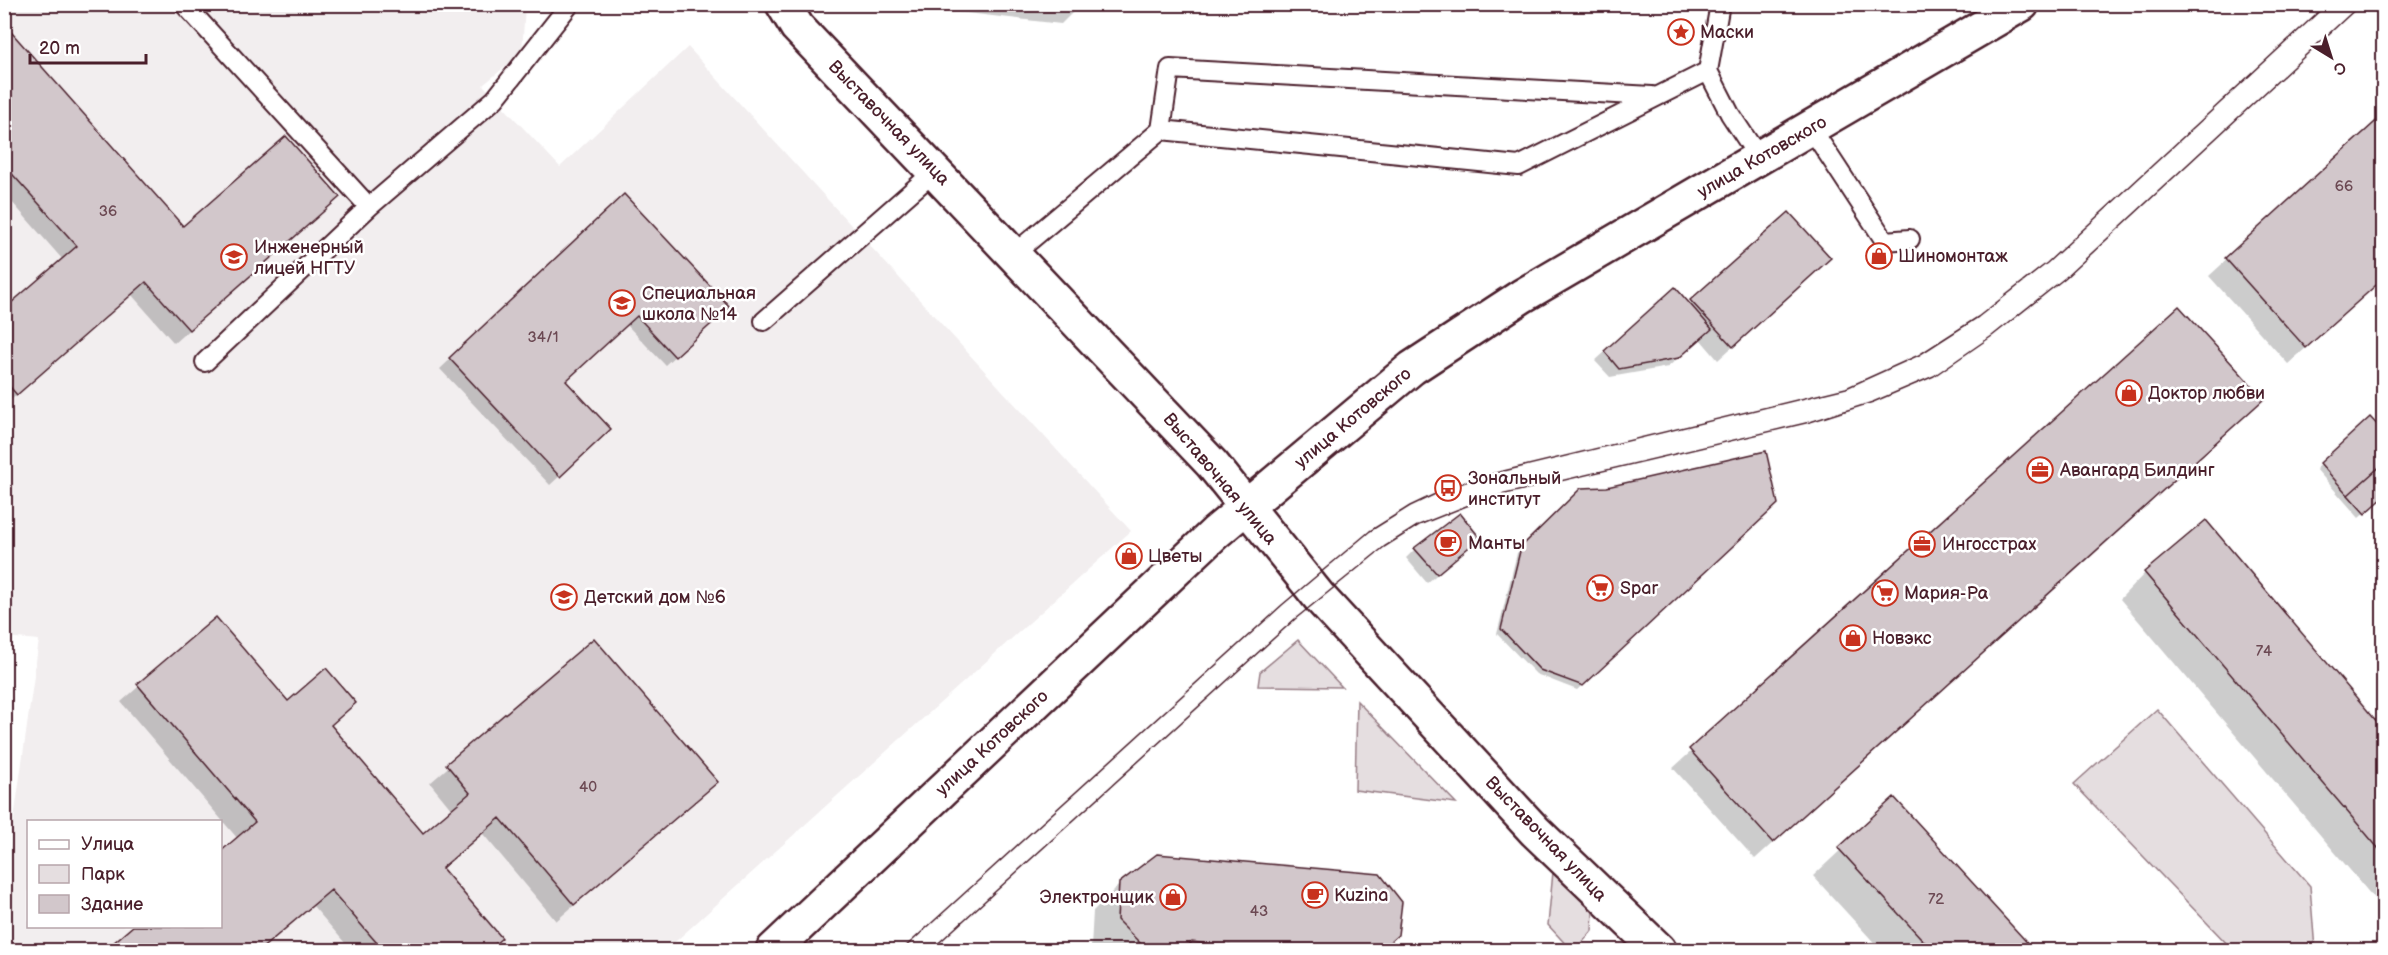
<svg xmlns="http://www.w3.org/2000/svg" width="2388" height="955" font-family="'Balsamiq Sans',sans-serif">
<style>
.built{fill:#f2eeef;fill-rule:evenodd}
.green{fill:#e5dee0;stroke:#987e86;stroke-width:1.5}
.shadow{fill:#0003}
.building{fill:#d2c7cb;stroke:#4a1f2b;stroke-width:1.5}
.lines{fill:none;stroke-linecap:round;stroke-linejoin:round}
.service-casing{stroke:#4a1f2b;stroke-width:22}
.tertiary-casing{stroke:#4a1f2b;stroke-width:38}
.secondary-casing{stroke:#4a1f2b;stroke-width:38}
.service{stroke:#fff;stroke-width:18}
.tertiary{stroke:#fff;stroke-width:33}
.secondary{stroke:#fff;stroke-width:33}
.tram{stroke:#4a1f2b;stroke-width:1.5}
.labels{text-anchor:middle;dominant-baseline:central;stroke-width:5;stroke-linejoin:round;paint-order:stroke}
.number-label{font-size:15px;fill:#6c4953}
.poi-label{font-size:18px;fill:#4a1f2b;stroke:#fff;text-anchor:start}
.street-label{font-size:18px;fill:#4a1f2b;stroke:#fff}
</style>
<rect width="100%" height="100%" fill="#fff"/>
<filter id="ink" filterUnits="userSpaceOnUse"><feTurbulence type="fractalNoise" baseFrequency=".0167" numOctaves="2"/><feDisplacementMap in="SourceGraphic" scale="12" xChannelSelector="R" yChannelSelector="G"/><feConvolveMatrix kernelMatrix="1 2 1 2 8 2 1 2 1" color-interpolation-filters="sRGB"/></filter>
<g filter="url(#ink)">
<path class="built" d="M5,5H525L522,53L483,85L560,167L688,47L1131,531L666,950H5V884L39,640L5,637ZM28,822H220V926H28Z"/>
<path class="green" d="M1298,640L1342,687L1258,686L1260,672Z
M1357,701L1456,803L1355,790Z
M2157,709L2310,886L2315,950H2233L2074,784Z
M1553,872L1593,911L1592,931L1576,950H1571L1548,925Z"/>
<path class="shadow" d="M889,4H1081L1061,24Z
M4,26L183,228L324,210L174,343L131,294L4,406V311L63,260L4,193Z
M2384,116V278L2288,364L2209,276Z
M624,196L718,316L665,365L626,324L564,382L600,439L550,485L440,369Z
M1789,214L1816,271L1718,360L1700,339L1668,367L1610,377L1595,361L1674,290L1688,305Z
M2179,308L2245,416L1755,859L1673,768Z
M2370,420L2384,496L2359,518L2316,469Z
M1582,489L1776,504L1577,690L1536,674L1497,634L1517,553Z
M1469,547L1427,583L1406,558L1415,549Z
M2145,573L2384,732L2383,909L2120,599Z
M216,619L288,703H354L330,726L423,835L452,810L430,783L594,640L716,782L556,921L483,834L441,869L500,938L488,950H351L313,906L261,950H108L136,926H220L238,839L121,702Z
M1894,800L2032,950H1881L1813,876Z
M1120,884L1397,934L1380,950H1095L1091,947L1093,911Z"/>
<path class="building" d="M4,24L183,226L286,136L340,197L189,330L146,282L17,395L4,380V309L77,246L4,165Z
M2384,114V278L2306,348L2225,258Z
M624,194L730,307L675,357L637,316L566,381L611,429L560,477L449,358Z
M1789,212L1831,258L1733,347L1690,300Z
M1675,287L1712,329L1679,358L1619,369L1604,351Z
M2179,306L2264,399L1773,843L1689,749Z
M2370,417L2384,432V463L2348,495L2320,463Z
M1766,451L1778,504L1583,686L1540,670L1501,629L1521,547L1581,488L1607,487Z
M2384,463V497L2365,514L2348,495Z
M1460,513L1480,538L1437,574L1414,548Z
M2206,520L2384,730V855L2144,572Z
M216,617L288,701L326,668L356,703L331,725L423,833L470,793L446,764L594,638L718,782L574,905L500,818L442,868L502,938L488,950H383L331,890L260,950H105L133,926H220V852L255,822L137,684Z
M1894,797L2034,950H1932L1838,848Z
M1157,854L1380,874L1402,902L1398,935L1381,950H1259L1192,942L1184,950L1164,948L1147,950L1117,920L1119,883Z"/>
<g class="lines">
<g class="service-casing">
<path id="service" d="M184,4L369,207L495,99L570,4
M1708,71L1720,4
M1811,128L1885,241L1910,239
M1161,130L1170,69L1652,96
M1015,253L1161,130L1519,166L1708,71L1730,114L1759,158
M764,321L935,171
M205,362L369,207"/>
</g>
<g class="tertiary-casing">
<path id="tertiary" d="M783,4L797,27L1212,464L1320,598L1535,831L1659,950"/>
</g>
<g class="secondary-casing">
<path id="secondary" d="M773,950L1215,533L1412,368L1522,296L2022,4"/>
</g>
<use href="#service" class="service"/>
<use href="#tertiary" class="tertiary"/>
<use href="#secondary" class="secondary"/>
<path class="tram" d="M902,950L1282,605L1370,531L1410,506L1448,488L1483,476L1846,388L1919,355L1978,317L2047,263L2327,4
M931,950L1295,619L1384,547L1419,525L1484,499L1810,422L1873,402L1934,376L1992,336L2065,278L2361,4"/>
</g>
</g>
<defs>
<g id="sight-ring" transform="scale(1.35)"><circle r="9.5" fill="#fff" stroke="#c8321e" stroke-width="1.5"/><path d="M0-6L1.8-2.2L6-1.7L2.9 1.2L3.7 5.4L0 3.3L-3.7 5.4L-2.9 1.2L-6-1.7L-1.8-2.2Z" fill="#c8321e"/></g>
<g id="shop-ring" transform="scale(1.35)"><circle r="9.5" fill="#fff" stroke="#c8321e" stroke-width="1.5"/><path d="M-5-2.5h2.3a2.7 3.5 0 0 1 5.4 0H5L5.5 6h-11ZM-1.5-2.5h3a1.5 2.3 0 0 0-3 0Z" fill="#c8321e"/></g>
<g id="school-ring" transform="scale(1.35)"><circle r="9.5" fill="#fff" stroke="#c8321e" stroke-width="1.5"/><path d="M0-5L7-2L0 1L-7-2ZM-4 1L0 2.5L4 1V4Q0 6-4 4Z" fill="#c8321e"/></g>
<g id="office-ring" transform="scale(1.35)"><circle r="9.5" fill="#fff" stroke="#c8321e" stroke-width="1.5"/><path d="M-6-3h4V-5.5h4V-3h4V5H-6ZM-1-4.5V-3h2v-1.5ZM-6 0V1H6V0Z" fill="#c8321e"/></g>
<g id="bus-ring" transform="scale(1.35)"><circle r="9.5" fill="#fff" stroke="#c8321e" stroke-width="1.5"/><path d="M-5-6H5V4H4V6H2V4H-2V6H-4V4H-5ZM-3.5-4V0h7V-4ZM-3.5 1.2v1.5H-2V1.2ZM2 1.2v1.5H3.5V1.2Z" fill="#c8321e"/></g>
<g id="cafe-ring" transform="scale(1.35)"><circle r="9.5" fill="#fff" stroke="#c8321e" stroke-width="1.5"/><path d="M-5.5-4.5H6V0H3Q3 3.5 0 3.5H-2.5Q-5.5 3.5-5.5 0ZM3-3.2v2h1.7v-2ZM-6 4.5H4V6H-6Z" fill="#c8321e"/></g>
<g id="supermarket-ring" transform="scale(1.35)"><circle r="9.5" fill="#fff" stroke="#c8321e" stroke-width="1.5"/><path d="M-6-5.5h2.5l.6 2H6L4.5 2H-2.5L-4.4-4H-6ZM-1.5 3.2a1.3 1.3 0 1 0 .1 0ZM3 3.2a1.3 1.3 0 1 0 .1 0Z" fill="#c8321e"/></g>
</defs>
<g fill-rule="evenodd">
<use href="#sight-ring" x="1681" y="32"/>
<use href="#shop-ring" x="1879" y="256"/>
<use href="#school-ring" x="234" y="257"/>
<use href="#school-ring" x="622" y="303"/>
<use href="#shop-ring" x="2129" y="393"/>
<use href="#office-ring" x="2040" y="470"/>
<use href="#bus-ring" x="1448" y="488"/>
<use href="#cafe-ring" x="1448" y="543"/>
<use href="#office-ring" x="1922" y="544"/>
<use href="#shop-ring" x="1129" y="556"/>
<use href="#supermarket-ring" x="1600" y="588"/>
<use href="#supermarket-ring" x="1885" y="593"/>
<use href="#school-ring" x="564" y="597"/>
<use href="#shop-ring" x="1853" y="638"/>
<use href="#cafe-ring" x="1315" y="895"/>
<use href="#shop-ring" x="1173" y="897"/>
</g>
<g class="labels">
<g class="number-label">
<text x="2344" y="186">66</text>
<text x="108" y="211">36</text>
<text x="543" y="337">34/1</text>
<text x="2264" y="651">74</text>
<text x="588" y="787">40</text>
<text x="1936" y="899">72</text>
<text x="1259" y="911">43</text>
</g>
<g class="poi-label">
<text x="1700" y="32">Маски</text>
<text x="254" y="247">Инженерный<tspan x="254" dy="21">лицей НГТУ</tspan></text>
<text x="1898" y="256">Шиномонтаж</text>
<text x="642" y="293">Специальная<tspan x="642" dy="21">школа №14</tspan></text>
<text x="2148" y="393">Доктор любви</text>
<text x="2060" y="470">Авангард Билдинг</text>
<text x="1468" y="478">Зональный<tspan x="1468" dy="21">институт</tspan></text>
<text x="1468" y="543">Манты</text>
<text x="1942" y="544">Ингосстрах</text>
<text x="1148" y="556">Цветы</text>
<text x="1620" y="588">Spar</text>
<text x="1904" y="593">Мария-Ра</text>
<text x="584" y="597">Детский дом №6</text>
<text x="1872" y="638">Новэкс</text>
<text x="1334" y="895">Kuzina</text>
<text x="1154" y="897" text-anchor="end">Электронщик</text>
</g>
<g class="street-label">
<text transform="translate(889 123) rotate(46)">Выставочная улица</text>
<text transform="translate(1762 157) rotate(-30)">улица Котовского</text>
<text transform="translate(1353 418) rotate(-40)">улица Котовского</text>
<text transform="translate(1220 479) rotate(50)">Выставочная улица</text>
<text transform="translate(992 743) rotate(-43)">улица Котовского</text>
<text transform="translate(1546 839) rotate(46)">Выставочная улица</text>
</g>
</g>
<rect width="2388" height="955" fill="none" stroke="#fff" stroke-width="24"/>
<rect x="12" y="12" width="2364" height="931" fill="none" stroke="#4a1f2b" stroke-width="2" filter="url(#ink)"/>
<rect x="27" y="820" width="195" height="108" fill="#ffffff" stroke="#b7a5aa" stroke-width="1.5"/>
<rect x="39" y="840" width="30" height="9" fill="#ffffff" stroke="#b7a5aa" stroke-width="1.5"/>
<text x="81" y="850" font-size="18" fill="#4a1f2b">Улица</text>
<rect x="39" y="865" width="30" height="18" fill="#e5dee0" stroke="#b7a5aa" stroke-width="1.5"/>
<text x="81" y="880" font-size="18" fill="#4a1f2b">Парк</text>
<rect x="39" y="895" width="30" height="18" fill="#d2c7cb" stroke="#b7a5aa" stroke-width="1.5"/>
<text x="81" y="910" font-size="18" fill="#4a1f2b">Здание</text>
<g transform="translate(2331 57) rotate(142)" stroke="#ffffff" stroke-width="4.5" paint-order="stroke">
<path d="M0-4.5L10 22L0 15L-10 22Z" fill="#4a1f2b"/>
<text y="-9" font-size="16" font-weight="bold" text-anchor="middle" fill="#4a1f2b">С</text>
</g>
<path d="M30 54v9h116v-9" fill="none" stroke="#4a1f2b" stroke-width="3"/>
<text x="39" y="54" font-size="18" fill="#4a1f2b" stroke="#ffffff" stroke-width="4.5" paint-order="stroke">20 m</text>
</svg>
